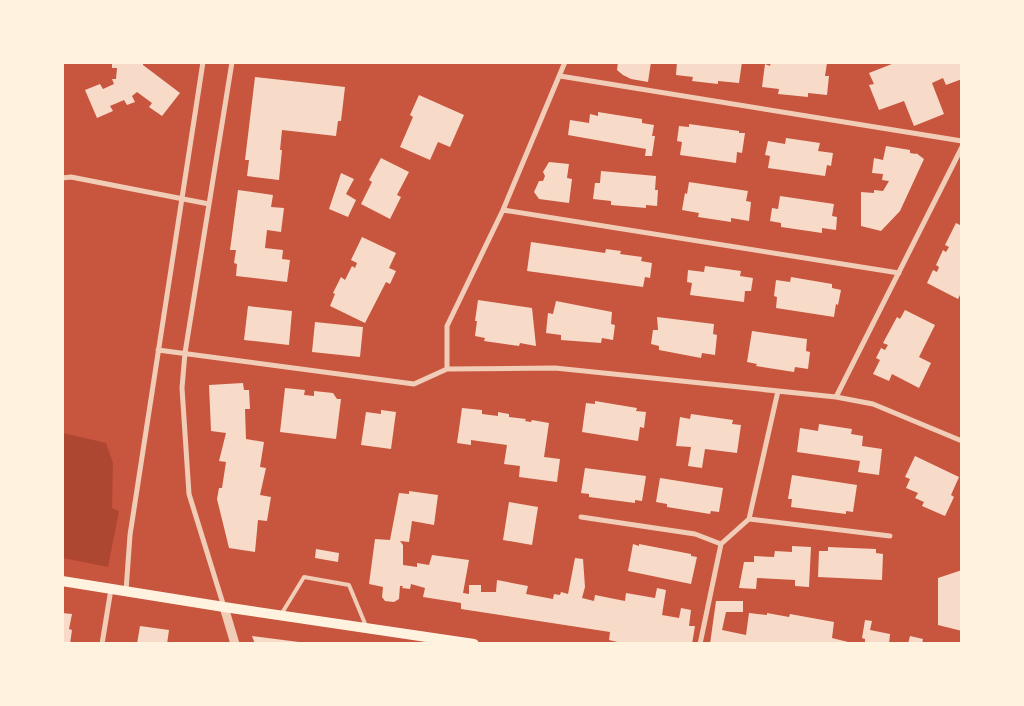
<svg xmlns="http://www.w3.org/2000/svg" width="1024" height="706" font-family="Karla,sans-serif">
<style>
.green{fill:#ae4732}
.building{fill:#f7dbc8}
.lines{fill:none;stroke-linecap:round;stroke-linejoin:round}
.service{stroke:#f1ccb7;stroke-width:4}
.minor{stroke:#f1ccb7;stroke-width:5}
.tertiary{stroke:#f1ccb7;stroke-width:9}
.secondary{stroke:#fff3e0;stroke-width:10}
</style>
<rect width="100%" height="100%" fill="#c8553d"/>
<path class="green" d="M63,433L106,443L113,463L112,508L119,511L108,567L63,558Z"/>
<path class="building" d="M112,62H143V65L180,93L162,116L149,107L152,103L137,92L132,96L135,102L127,105L124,100L110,106L113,111L97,118L85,90L100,84L103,89L114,84L112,79H116L117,68H112Z
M618,62H651L648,82L631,79L623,75L617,70Z
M677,62H742L739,83L718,81V84L692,81L693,77L676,75Z
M771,62L827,63L825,76H829L827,95L808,93V97L778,94L779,89L762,87L765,64L770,66Z
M897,62H962V79L946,85L943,78L932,83L944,114L914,126L904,101L879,110L869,85L874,84L869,73Z
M255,77L345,87L341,121H338L336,136L282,130L280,150H282L279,180L247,176L249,160H245Z
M419,95L464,115L450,147L438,142L430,160L400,147L413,117L410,115Z
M598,112L642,119V123L654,125L652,136H655L652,156H645L646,149L568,135L570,120L589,123L590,114L598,116Z
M689,124L739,131V133H745L742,153L737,152L736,163L680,155L682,142L677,141L679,126L689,127Z
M786,138L820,143L818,151L833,153L831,166L827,165L825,176L768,168L770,156L765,155L768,141L785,144Z
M886,146L910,150V153L916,154V153L924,159L900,211L881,231L861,226V192L874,193V190L883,191L889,181L882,180L883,174L872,173L874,158L883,160Z
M381,158L409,172L397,195L401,197L390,219L361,204L372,182L369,180Z
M549,162L569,164L567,178L572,179L569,203L539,199L534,192L539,181H543L545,176L543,172Z
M601,171L656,176L655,190H658L657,206L646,205V208L611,205V201L593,199L595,183H600Z
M341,173L354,179L346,194L356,200L348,217L329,209Z
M689,182L748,191L746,201L751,202L749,221L731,218V222L698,217L699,213L682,210L685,193L687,194Z
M238,190L273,195L271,207L284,208L281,232L267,230L265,248L283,250L282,259L290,260L287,282L236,276L237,264L234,263L236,250H230Z
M780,196L834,204L832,216L837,217L836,230L822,228V233L781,227V223L770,221L772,208L778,209Z
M962,222V291L958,299L927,283L933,270L937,272L939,267L936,265L943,250L946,252L949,247L945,245L956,223L960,225Z
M362,237L396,253L389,268L396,271L390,284L386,282L365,323L330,306L335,294L333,293L341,277L345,280L352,266L355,268L357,263L351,260Z
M531,242L605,253L606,249L621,251L620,254L642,257L641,261L652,263L650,278L645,277L643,287L527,271Z
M705,266L741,271L740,276L753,278L751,291H745L744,302L690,295L692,283L687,282L688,270L704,272Z
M791,277L832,284V288L841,290L838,305L836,304L834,317L776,308L777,297L774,296L776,280L790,282Z
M478,300L532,308L536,346L520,343L519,346L484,341L485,338L475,336L477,321H475Z
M556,301L612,312L611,324L615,325L613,340L602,338L601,343L561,340V335L546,333L548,313L553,314Z
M248,306L292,311L289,345L244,340Z
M905,310L935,325L919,357L931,363L919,388L892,374L889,381L873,374L880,360L876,358L881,348L885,350L888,345L883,343L897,317L900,319Z
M657,317L714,324L713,334L717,335L715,355L702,353L701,358L659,350V346L651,344L653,330H658Z
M315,322L363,327L360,357L312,352Z
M752,331L807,339L806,351L810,352L808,369L795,367L794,372L756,366L757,364L747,362Z
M243,383L244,390H249L250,409H245L246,439L264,442L260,467L266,468L260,495L271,497L267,521L258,520L255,552L229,548L217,499L219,488H222L226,462L219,461L226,433L211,431L209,385Z
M285,388L305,390L304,395L314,396V391L333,393L337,399H341L336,439L280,432Z
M595,401L637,408L636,411L646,412L644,428L640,427L638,441L582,432L586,403L595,404Z
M462,408L482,410V414L498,416V412L509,414V417L526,419L525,421L531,422L532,420L549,423L544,457L560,459L557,482L519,477L520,466L504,464L507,445L471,440V445L457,443Z
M381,410L396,412L391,449L361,445L366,412L381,414Z
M691,414L733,420L732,424L741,425L737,453L705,449L702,468L688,466L691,447L676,446L680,417L690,419Z
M819,424L852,429L851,434L863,436L862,446L882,449L879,475L858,472L860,461L797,452L800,428L818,431Z
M915,456L959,477L951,495L954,497L945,516L922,506L924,502L915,498L918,493L906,488L910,479L905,477Z
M585,468L646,476L642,501L635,500V503L589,497V494L581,493Z
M792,475L857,485L853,512L846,511V514L791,507L792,499H788Z
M660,478L723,488L719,512L711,511L710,514L667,507V504L656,502Z
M409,491L438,495L434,525L412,521L409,542L400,541L403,545V565L417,567V563L429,565L432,555L469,560L463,593L469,594V585H481V592H496L497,580L528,586L526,594L553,599L554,594L560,595L561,592L568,594L575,558L583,559L585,587L582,598L594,601L595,595L625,601L626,593L655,598L657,588L666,590L662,615L679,618L681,608L691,610L689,626H695L692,644H626L609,640L610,632L461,609V603L423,597L425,588L411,584L410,589L402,588L403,586H400L399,599L394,602L385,601L382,597L383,587L369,584L375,539L390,540L399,493L409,494Z
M509,502L538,507L532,545L503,540Z
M633,544L639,546V544L691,554V556L697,557L691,584L628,571Z
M792,546L811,547L809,587L795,586V580L757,578L756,589L739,588L744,562H754V556L774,557L775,551L792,552Z
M828,547L876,549V553L883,554L882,580L818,577L819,551H828Z
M316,549L339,553L338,562L315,558Z
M962,570V631L938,625V578Z
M716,601H743V612H726L722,630L746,635L749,613L767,615V613L789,617L790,614L834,622L832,638L856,644H710Z
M62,613L72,614L69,629L72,630L70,644H62Z
M865,620L872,621L870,630L890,634L889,644H865V639L862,638Z
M140,626L169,630L167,644H137Z
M252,636L299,642V644H255Z
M910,636L923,639L922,644H908Z"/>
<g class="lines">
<path class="service" d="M282,613L304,577L349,585L366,626"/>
<path class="minor" d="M560,76L962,141
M62,178L71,177L209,204
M503,210L899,273
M158,350L414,384L447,369L555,368L836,397L873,404L962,441
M447,369V326L503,210L565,62
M836,397L962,147
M581,517L695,534L721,544
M749,519L890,536
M126,591L130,535L203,62
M224,607L189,494L182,388L185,353L232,62
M102,644L111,589
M700,644L721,544L749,519L778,391"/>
<path class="tertiary" d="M224,607L235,644"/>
<path class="secondary" d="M62,581L224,607L474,644"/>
</g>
<rect width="1024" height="706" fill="none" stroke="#fff3e0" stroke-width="128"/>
</svg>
